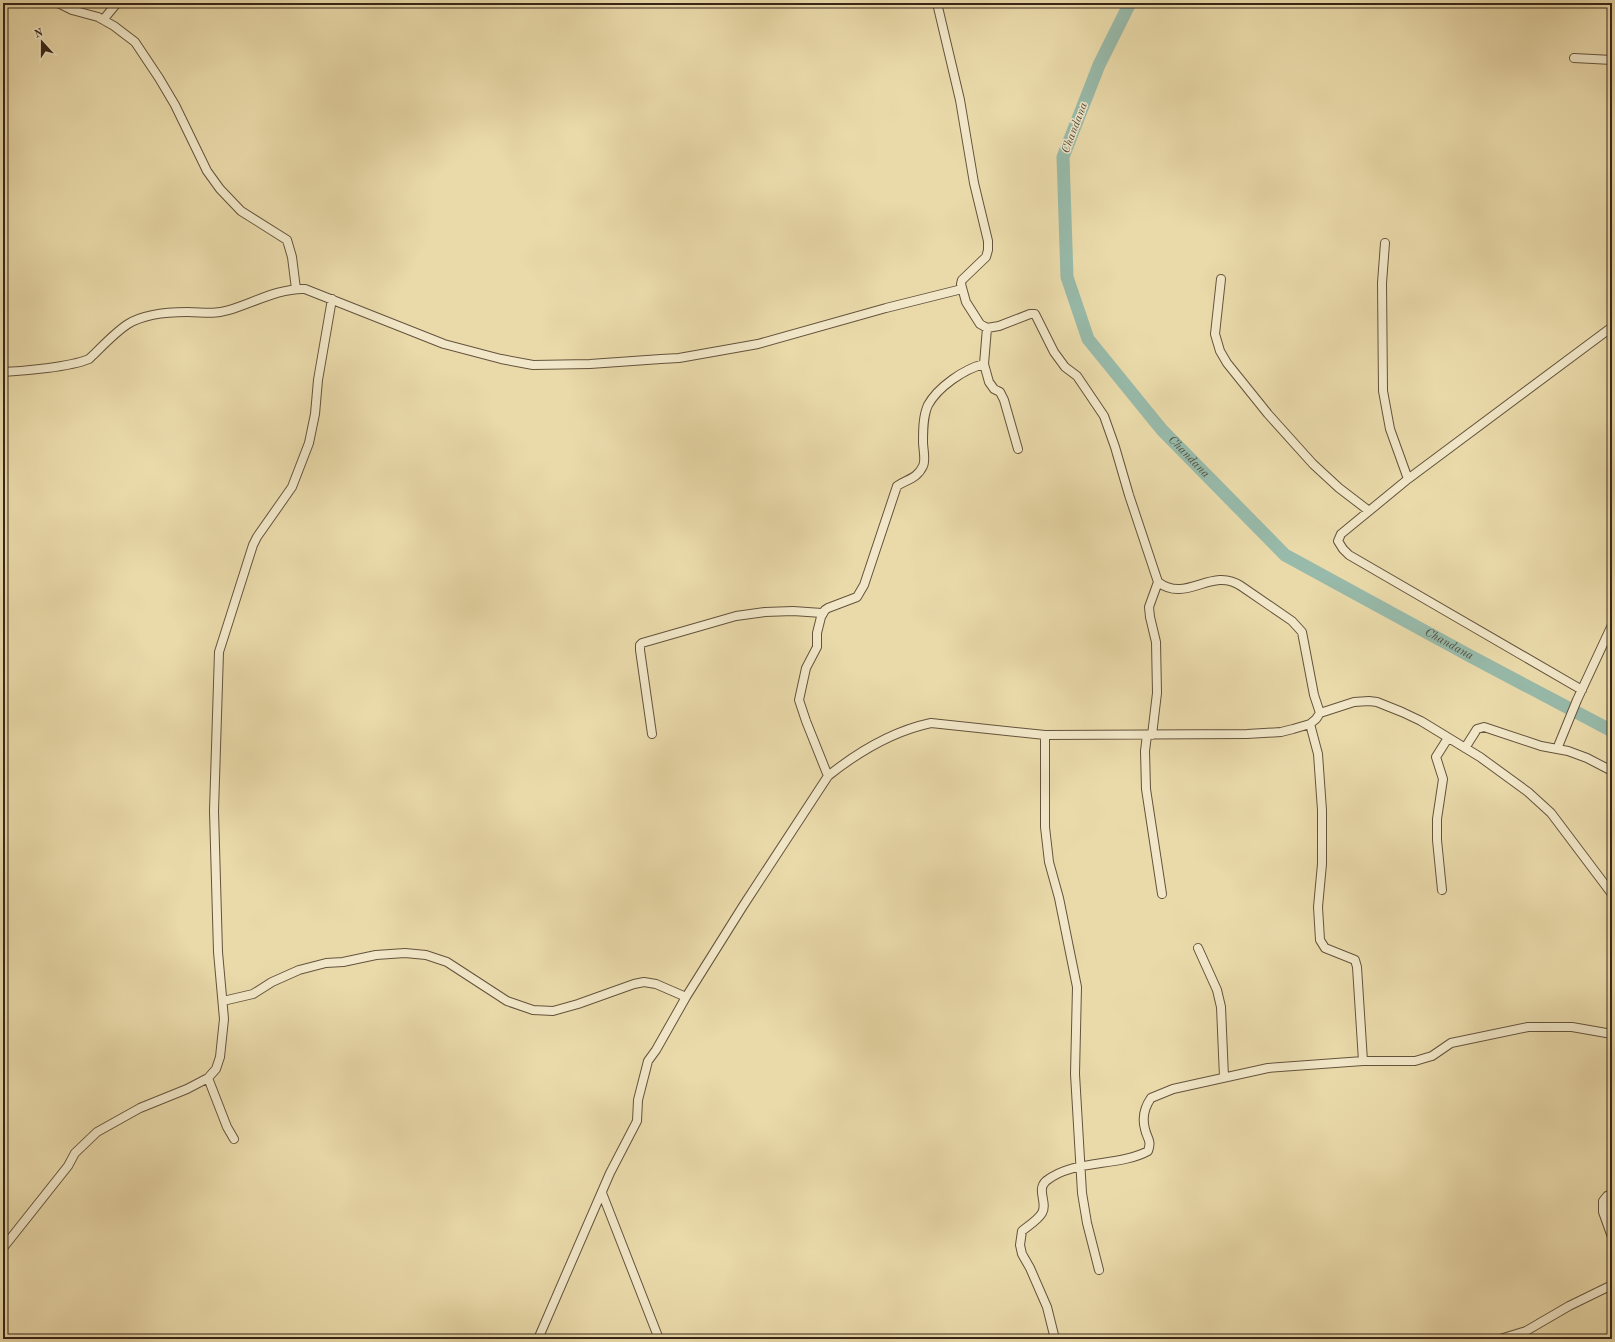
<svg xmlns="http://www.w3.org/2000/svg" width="1615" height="1342" font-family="'Old Standard TT',serif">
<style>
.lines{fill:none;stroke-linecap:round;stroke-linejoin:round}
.river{stroke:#98baaa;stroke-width:13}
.street-casing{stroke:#64533c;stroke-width:10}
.street{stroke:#f1e7c8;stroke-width:8}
.labels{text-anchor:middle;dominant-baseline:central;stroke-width:3;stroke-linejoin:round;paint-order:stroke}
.water-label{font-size:12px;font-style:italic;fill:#4f4b3c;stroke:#f1e7c8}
</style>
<rect width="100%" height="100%" fill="#eadaaa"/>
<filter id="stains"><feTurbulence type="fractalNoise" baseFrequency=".005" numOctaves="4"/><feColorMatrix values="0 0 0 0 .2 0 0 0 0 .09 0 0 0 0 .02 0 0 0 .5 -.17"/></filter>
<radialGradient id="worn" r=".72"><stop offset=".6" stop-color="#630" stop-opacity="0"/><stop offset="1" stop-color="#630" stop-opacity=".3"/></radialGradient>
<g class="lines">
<path class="river" id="s1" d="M1130,3L1099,65L1063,157L1067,277L1088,339L1162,430L1285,555L1472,657L1612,731"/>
<g class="street-casing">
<path id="street" d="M58,3L72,10L98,17L114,26L135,42L159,78L175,105L207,171L220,189L241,211L287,240L292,257L296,289
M937,3L960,100L974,183L988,241V250L986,257L962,280L961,284L966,302L980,324L987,328L999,326L1030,314H1035L1054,352L1065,367L1077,376L1104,416L1115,447L1129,495L1158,582C1187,604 1211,566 1241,586L1292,621L1302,632L1314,695L1320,713L1354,702L1369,701L1377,702L1402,712L1421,721L1480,757L1528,792L1551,813L1612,894
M103,20L117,3
M1574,58L1612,60
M1385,243L1382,283L1383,391L1390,429L1408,479
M1221,279L1215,334L1220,351L1227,363L1268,414L1313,464L1339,488L1369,511
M984,364L989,382L994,389L1000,392L1004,400L1018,449
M3,372C24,371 70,367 89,359C101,348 114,333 128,324C144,314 167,312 187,312C203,312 212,315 229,310C253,303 279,288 305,289L444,344L501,359L533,365L590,364L661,359L679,358L758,344L886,308L962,289
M1582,690L1349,555L1343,549L1338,541L1341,534L1408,479L1612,327
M1310,724L1318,754L1322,810V864L1318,907L1320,940L1325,948L1355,960L1357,967L1363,1061
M652,734L640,650V645L642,643L736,616L765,612L793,611L822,613
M1045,735V827L1049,862L1059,898L1077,987L1075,1074L1082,1193L1087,1223L1099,1270
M1147,735L1145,751L1146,789L1162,894
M1152,735L1157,693L1156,642L1150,617L1149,607L1158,582
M1465,748L1477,729L1484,727L1541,746L1568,751L1587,758L1612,771
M1557,749L1577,700L1612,625
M828,776L806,721L799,700L806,668L817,647V633L821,617L825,610L828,608L857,597L864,585L897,486C907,479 917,479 923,466C926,460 923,449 923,442C923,430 923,416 928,405C938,387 964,369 984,364L987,328
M1442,890L1437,840V819L1443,779L1436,757L1448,738
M1198,948L1217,990L1221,1007L1224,1077
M223,1001L253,994L272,982L299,970L326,963L343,962L376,955L405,953L426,955L447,962L507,1001L533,1010L553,1011L578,1004L634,984L644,982L656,984L686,997
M208,1078L227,1127L234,1139
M602,1193L659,1339
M1612,1194L1607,1196L1603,1201V1212L1612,1237
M3,1248L68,1166L75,1153L97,1132L140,1108L187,1089L208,1078L216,1069L220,1057L224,1019L218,952L214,811L219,652L253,545L257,537L292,487L309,443L315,414L318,380L332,299
M538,1339L610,1173L637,1121L638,1100L648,1061L656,1050L686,997L743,906L828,776C858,752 893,731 931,723L1045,735L1247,734L1281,732L1293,729L1310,724L1316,719L1320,713
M1055,1339L1047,1307L1030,1268L1022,1254L1020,1245L1022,1231C1028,1226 1038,1220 1042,1213C1048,1203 1036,1190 1046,1181C1073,1159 1119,1167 1148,1151C1152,1140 1147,1139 1145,1129C1142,1118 1144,1108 1151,1098L1173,1089L1268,1068L1363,1061H1415L1432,1056L1451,1043L1528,1027H1572L1612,1034
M1500,1339L1526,1331L1569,1306L1612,1285"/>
</g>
<use href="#street" class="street"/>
</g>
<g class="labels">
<g class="water-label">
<text transform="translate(1075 128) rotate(-69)">Chandana</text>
<text stroke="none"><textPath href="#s1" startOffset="509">Chandana</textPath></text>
<text stroke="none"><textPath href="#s1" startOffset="833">Chandana</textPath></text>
</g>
</g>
<rect width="1615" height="1342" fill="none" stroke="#eadaaa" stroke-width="16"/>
<rect x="4" y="4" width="1607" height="1334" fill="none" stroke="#372617" stroke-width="2"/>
<rect x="8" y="8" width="1599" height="1326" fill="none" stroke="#372617"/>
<g transform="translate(42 42) rotate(339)" stroke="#f1e7c8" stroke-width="3" paint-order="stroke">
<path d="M0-3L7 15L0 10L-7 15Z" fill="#372617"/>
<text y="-6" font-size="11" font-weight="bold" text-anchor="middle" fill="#372617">N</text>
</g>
<rect width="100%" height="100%" filter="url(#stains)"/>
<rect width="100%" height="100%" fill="url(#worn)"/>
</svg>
